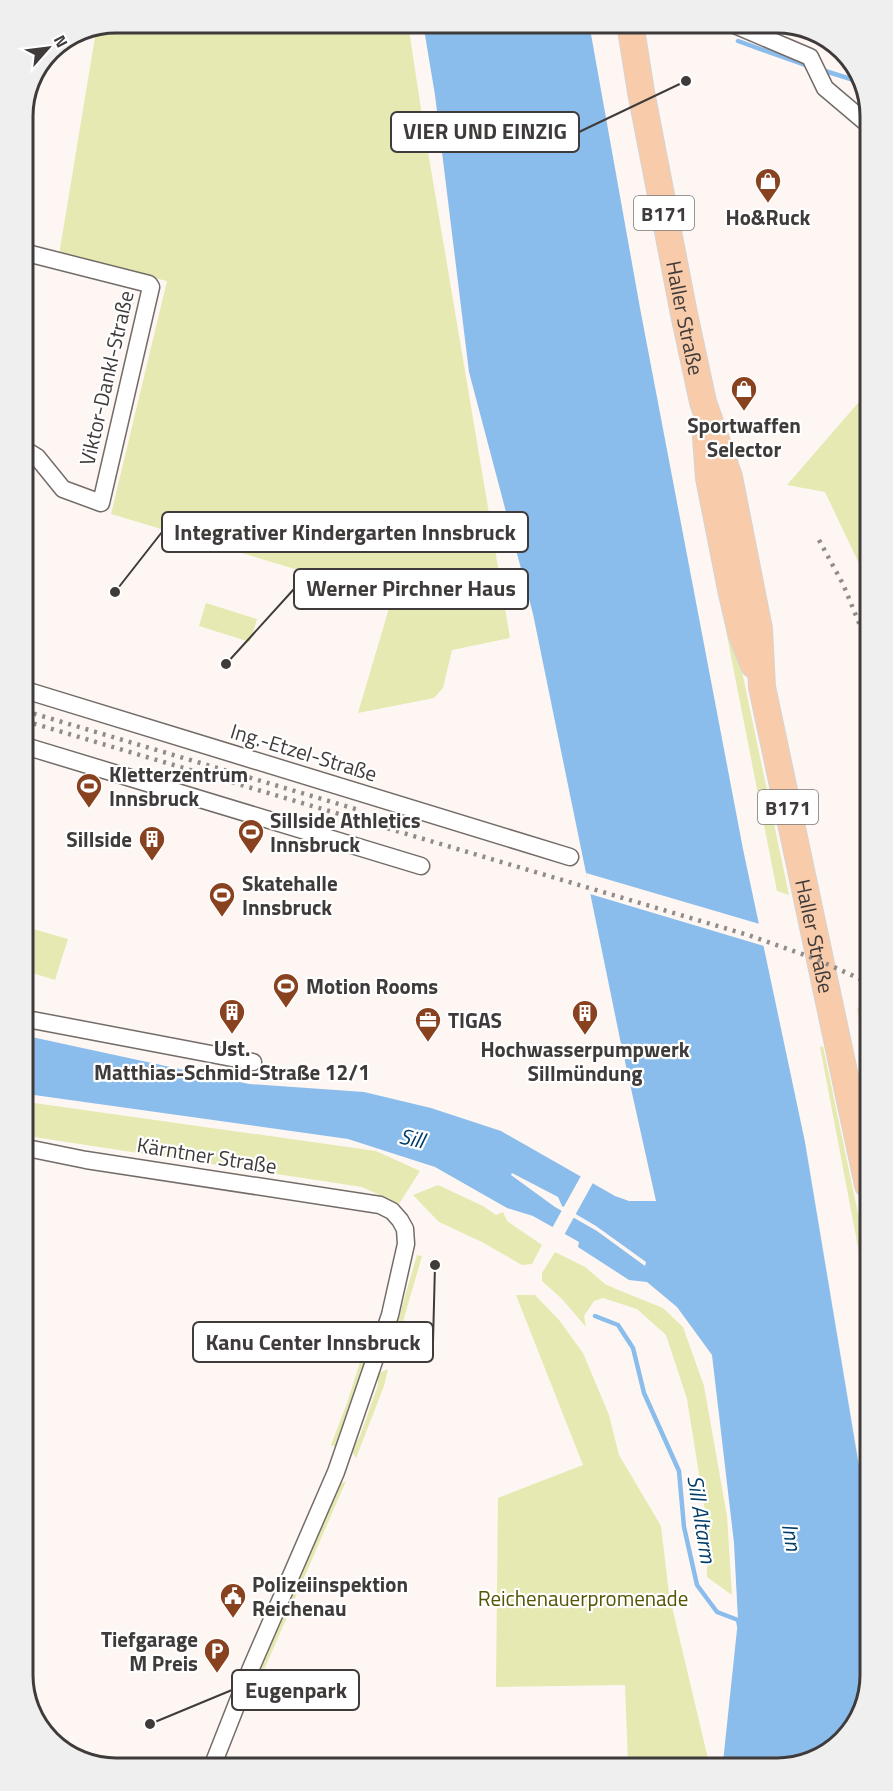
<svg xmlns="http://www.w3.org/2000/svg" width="893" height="1791" font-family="'Titillium Web',sans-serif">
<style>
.green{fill:#e6e9b1}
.water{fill:#8bbdec;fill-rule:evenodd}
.pier{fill:#fef6f2}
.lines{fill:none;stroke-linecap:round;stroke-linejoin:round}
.stream{stroke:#8bbdec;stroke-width:4.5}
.minor-casing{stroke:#736c68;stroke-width:19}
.primary-casing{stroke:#d5d4d4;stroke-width:28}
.minor{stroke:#fff;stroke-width:16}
.primary{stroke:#f8cbaa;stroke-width:26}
.rail{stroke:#918b89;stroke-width:4.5;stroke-dasharray:3 6;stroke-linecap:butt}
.labels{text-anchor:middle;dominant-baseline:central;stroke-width:4.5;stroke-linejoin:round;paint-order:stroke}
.shield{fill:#fff;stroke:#797675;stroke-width:1.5}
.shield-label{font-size:20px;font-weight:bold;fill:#3f3b3a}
.poi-label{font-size:21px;font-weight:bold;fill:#3f3b3a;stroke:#fff;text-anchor:start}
.street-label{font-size:21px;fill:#3f3b3a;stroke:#fff}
.park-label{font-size:21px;fill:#545504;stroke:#fff}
.water-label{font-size:22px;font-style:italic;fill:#013d68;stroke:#fff}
.rim{fill:none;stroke:#3f3b3a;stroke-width:3}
.leader{fill:none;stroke:#3f3b3a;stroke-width:2}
.callout-dot{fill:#3f3b3a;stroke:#fff;stroke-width:2}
.callout{fill:#fff;stroke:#3f3b3a;stroke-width:2}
.callout-label{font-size:22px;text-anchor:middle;font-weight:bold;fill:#3f3b3a}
</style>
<rect width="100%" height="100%" fill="#fef6f2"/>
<path class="green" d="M116,23H408L422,116L510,638L452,650L443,688L434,698L358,713L392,598L111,514L167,281L59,255L96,31Z
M865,395L866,578L825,492L787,485Z
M726,595L789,895L777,891L720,600Z
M206,603L257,619L250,642L199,626Z
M26,927L68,939L55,980L26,971Z
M868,996V1062L857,1009Z
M823,1046L869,1266V1305L820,1047Z
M27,1102L376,1151L420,1171L399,1204L362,1187L27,1136Z
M438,1185L483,1206L496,1215L503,1212L507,1221L542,1245L532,1264L522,1265L482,1242L439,1222L413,1195Z
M555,1252L585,1267L605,1284L616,1289L663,1308L683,1327L704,1386L727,1516L732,1595L707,1577V1524L687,1399L666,1335L637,1309L603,1298L594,1301L584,1316L586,1327L562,1299L542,1281V1273Z
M417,1255L422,1256L393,1356L381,1361L386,1347L391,1344Z
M516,1295H535L559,1320L583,1353L609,1415L619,1455L661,1526L669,1594L709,1763H628L625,1685L496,1687L498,1498L583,1465Z
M363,1353L368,1357L338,1448L331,1445L347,1403Z
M388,1369L384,1386L356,1458C348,1447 356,1445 360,1436L378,1385L377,1374Z
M346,1481L254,1693L251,1689L339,1485Z"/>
<path class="water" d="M423,23H589L640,308L743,849L805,1142L870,1532V1676L855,1727L813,1762H723L738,1620L734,1543L712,1355L677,1307L647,1282L629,1280L578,1247L579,1242L533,1216L507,1208L435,1167L348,1139L27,1094V1036L249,1084L364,1092L431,1108L501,1131L615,1196L629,1201H656L620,1039L533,614L469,372L435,95ZM512,1173L558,1197L562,1206L596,1226L646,1262L645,1266L597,1231L555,1207L511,1175Z"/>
<path class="pier" d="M586,873L763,925L767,947L590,894Z
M582,1174L594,1181L563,1237L551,1230Z"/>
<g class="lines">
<path class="stream" d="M738,41L808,66
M822,70L857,81L860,76
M595,1316L618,1325L633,1348L644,1393L679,1471L684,1527L697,1585L717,1612L738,1620L739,1625"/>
<g class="minor-casing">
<path id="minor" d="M730,23L810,57L825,88L864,121
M23,252L149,284L151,287L101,503L63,489L37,457L24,449
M25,690L570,857
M25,746L421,866
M27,1019L253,1062
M27,1148L86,1160L380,1205L392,1211L400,1220L405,1229L406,1244L390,1315L336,1472L251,1668L212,1767"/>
</g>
<g class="primary-casing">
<g id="primary">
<path id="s1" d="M630,23L641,92L684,314L703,402L729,477L759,629L762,687L868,1185"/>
<path d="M706,438L709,478L732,594L741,632L754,665"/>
</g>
</g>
<use href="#minor" class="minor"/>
<use href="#primary" class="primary"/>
<path class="rail" d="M819,540L843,584L866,640
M25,711L359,810
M25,721L748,935L816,959L867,982"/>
</g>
<defs>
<g id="shop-pin" transform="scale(1.35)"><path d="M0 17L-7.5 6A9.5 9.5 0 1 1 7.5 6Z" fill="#89421f" stroke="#fff"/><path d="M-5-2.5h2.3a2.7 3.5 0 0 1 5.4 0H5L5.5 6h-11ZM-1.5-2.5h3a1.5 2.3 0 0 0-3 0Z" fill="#fff"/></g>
<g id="stadium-pin" transform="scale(1.35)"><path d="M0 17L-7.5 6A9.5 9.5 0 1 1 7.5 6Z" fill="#89421f" stroke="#fff"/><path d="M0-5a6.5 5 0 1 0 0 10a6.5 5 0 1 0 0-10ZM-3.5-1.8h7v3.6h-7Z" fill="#fff"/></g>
<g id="building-pin" transform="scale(1.35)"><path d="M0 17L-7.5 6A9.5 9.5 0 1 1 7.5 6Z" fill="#89421f" stroke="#fff"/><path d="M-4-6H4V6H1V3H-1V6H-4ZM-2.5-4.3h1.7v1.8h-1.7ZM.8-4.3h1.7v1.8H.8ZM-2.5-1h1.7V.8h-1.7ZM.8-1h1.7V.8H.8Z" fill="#fff"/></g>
<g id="office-pin" transform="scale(1.35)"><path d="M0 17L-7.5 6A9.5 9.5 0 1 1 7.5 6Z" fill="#89421f" stroke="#fff"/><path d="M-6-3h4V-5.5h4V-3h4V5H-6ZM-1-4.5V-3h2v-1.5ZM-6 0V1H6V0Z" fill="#fff"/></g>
<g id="civic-pin" transform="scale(1.35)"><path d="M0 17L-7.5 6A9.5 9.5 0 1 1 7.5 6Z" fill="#89421f" stroke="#fff"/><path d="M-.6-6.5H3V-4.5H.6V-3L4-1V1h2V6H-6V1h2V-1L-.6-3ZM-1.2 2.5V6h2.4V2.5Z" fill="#fff"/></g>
<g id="parking-pin" transform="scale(1.35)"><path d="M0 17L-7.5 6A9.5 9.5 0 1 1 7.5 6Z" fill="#89421f" stroke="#fff"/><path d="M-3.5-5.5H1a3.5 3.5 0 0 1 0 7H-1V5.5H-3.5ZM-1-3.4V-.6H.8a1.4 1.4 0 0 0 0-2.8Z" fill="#fff"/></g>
</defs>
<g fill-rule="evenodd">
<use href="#shop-pin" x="768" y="181"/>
<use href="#shop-pin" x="744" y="389"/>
<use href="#stadium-pin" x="89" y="786"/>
<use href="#stadium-pin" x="251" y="832"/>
<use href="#building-pin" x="152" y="839"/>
<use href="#stadium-pin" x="222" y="895"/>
<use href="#stadium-pin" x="286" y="986"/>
<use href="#building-pin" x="232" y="1012"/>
<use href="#building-pin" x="585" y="1013"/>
<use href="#office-pin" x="428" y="1020"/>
<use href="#civic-pin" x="233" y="1596"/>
<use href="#parking-pin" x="217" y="1651"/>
</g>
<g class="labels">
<g class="shield">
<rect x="634" y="196" width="60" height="34" rx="4.5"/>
<rect x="758" y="790" width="60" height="34" rx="4.5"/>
</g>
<g class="shield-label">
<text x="664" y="213">B171</text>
<text x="788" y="807">B171</text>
</g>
<g class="poi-label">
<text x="768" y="217" text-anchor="middle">Ho&amp;Ruck</text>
<text x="744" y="425" text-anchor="middle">Sportwaffen<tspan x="744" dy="24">Selector</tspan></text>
<text x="109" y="774">Kletterzentrum<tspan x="109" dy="24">Innsbruck</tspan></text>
<text x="270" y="820">Sillside Athletics<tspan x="270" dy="24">Innsbruck</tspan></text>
<text x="132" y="839" text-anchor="end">Sillside</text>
<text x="242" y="883">Skatehalle<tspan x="242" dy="24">Innsbruck</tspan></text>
<text x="306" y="986">Motion Rooms</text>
<text x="448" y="1020">TIGAS</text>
<text x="232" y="1048" text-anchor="middle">Ust.<tspan x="232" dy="24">Matthias-Schmid-Straße 12/1</tspan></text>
<text x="585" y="1049" text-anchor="middle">Hochwasserpumpwerk<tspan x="585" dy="24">Sillmündung</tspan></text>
<text x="252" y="1584">Polizeiinspektion<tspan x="252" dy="24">Reichenau</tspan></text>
<text x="198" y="1639" text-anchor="end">Tiefgarage<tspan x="198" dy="24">M Preis</tspan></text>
</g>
<g class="street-label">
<text stroke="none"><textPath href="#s1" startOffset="300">Haller Straße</textPath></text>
<text transform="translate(106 378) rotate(-77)">Viktor-Dankl-Straße</text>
<text transform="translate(304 752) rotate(17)">Ing.-Etzel-Straße</text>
<text stroke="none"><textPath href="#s1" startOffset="933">Haller Straße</textPath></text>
<text transform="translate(207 1155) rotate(9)">Kärntner Straße</text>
</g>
<g class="park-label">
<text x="583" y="1598">Reichenauerpromenade</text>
</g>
<g class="water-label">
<text transform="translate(412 1138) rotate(13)">Sill</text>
<text transform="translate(702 1519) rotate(81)">Sill Altarm</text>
<text transform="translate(792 1537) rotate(80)">Inn</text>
</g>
</g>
<path d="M0 0H893V1791H0ZM116 33H777A83 83 0 0 1 860 116V1675A83 83 0 0 1 777 1758H116A83 83 0 0 1 33 1675V116A83 83 0 0 1 116 33Z" fill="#f0efef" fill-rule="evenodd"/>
<path class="rim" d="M116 33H777A83 83 0 0 1 860 116V1675A83 83 0 0 1 777 1758H116A83 83 0 0 1 33 1675V116A83 83 0 0 1 116 33Z"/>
<path class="leader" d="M686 81L579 132M115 592L162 532M226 664L294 589M435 1265L433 1342M150 1724L232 1690"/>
<g class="callout-dot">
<circle cx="686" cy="81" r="6"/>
<circle cx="115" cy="592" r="6"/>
<circle cx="226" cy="664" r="6"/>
<circle cx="435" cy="1265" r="6"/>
<circle cx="150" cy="1724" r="6"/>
</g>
<g class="callout">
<rect x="391" y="112" width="188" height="40" rx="6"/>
<rect x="162" y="512" width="366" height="40" rx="6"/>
<rect x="294" y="569" width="234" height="40" rx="6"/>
<rect x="193" y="1322" width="240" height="40" rx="6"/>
<rect x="232" y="1670" width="127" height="40" rx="6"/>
</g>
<g class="callout-label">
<text x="485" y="139">VIER UND EINZIG</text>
<text x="345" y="540">Integrativer Kindergarten Innsbruck</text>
<text x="411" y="596">Werner Pirchner Haus</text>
<text x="313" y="1350">Kanu Center Innsbruck</text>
<text x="296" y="1698">Eugenpark</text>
</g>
<g transform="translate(48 48) rotate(62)" stroke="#ffffff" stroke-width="4.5" paint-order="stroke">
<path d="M0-4.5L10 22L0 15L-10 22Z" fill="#3f3b3a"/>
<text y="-9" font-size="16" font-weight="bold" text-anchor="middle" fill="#3f3b3a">N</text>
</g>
</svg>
